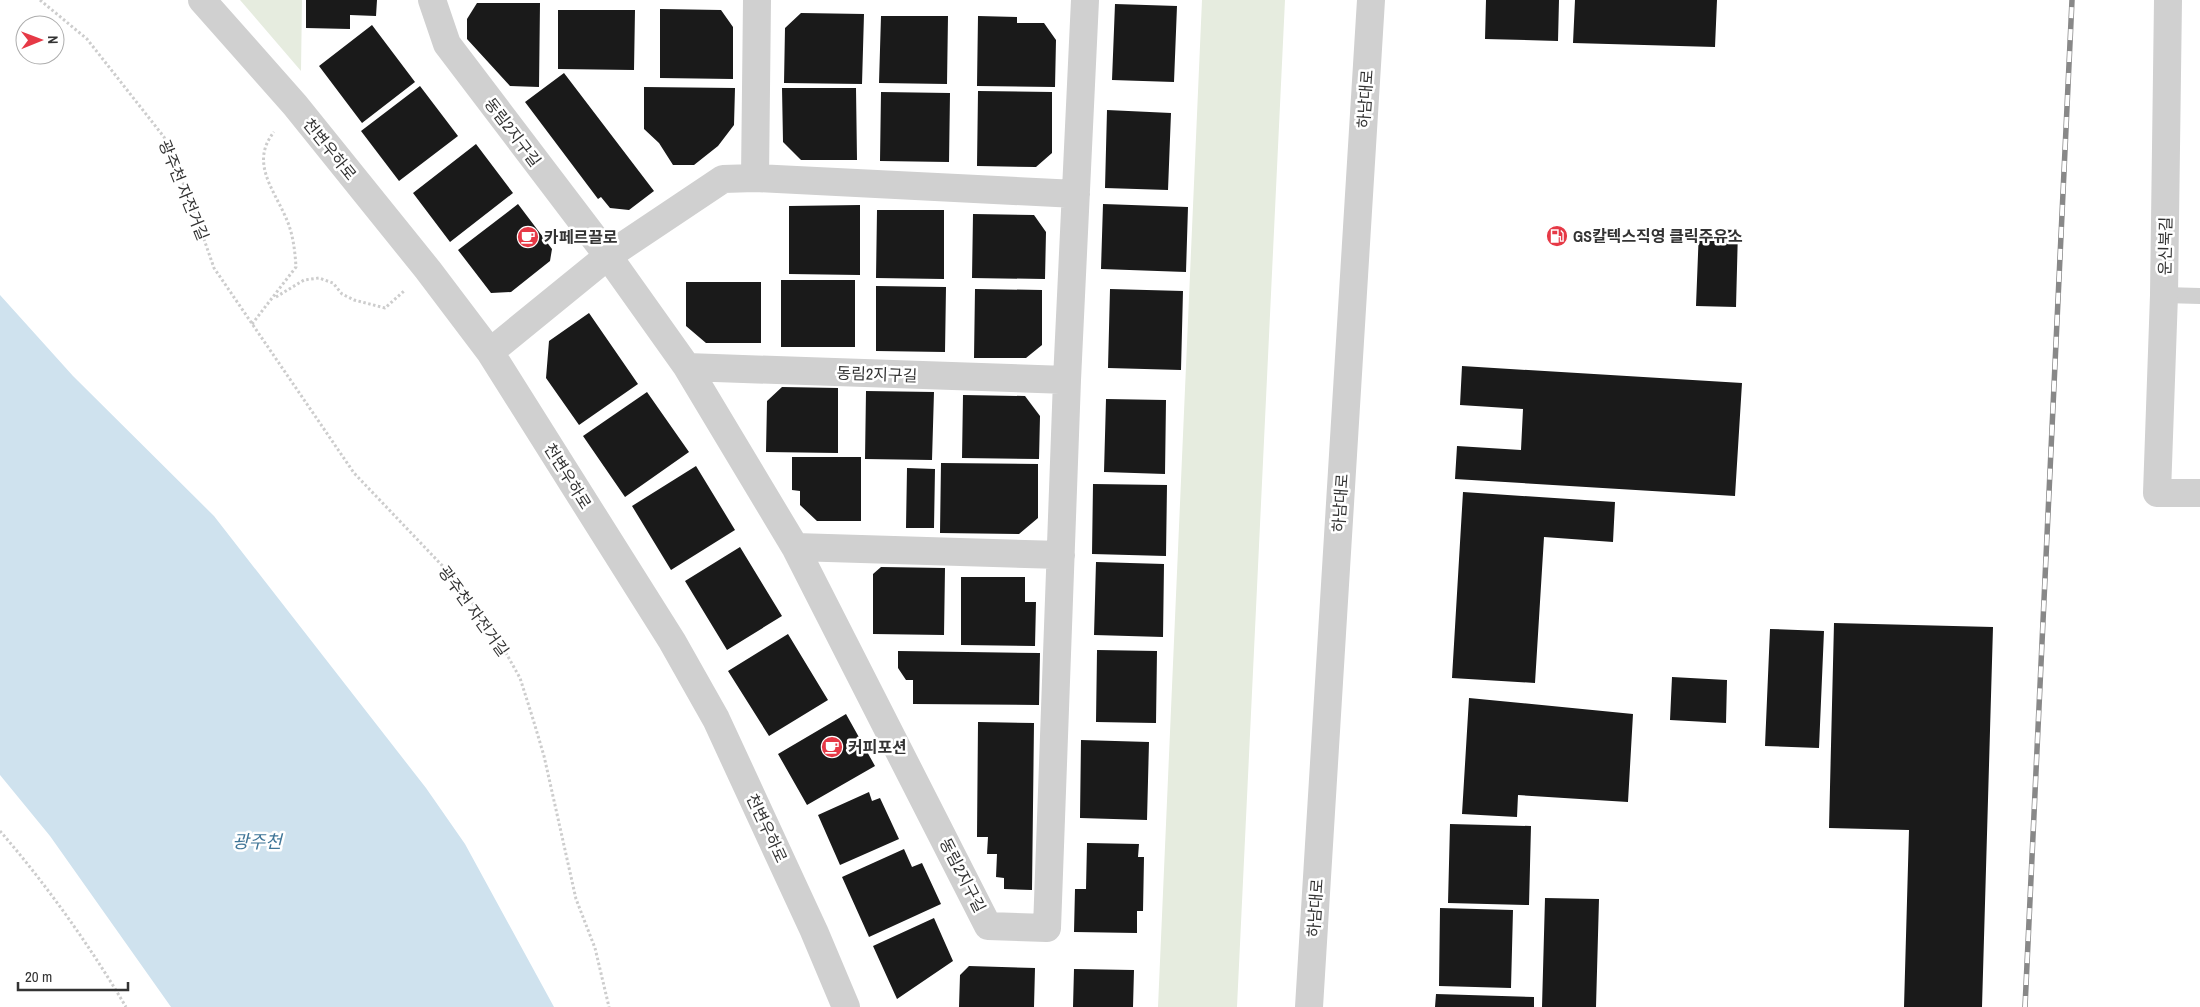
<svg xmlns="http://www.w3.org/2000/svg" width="2200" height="1007" font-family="'Archivo Narrow','Noto Sans KR',sans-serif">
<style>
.green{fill:#e6ecdf}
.water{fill:#cfe2ee}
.building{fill:#1a1a1a}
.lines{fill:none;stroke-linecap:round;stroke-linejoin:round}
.path{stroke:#cdcdcd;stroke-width:3;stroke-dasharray:2.5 2.5;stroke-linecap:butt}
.service{stroke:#d0d0d0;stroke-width:16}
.minor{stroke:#d0d0d0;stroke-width:28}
.tertiary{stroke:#d0d0d0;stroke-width:28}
.rail-casing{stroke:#888;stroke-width:5.5}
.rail{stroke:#fff;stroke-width:4;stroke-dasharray:11;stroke-linecap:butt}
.labels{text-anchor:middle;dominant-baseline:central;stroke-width:5;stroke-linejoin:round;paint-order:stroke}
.street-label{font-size:16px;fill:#333;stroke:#fff}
.poi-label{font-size:16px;font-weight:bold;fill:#333;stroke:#fff;text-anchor:start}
.water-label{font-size:18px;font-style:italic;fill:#3f7597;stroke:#fff}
</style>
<rect width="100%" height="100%" fill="#fff"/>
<path class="green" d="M240,0H302L301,71Z
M1202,0H1285L1237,1007H1158Z"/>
<path class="water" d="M0,295L73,376L214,516L426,788L465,844L554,1007H171L50,836L0,775Z"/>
<path class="building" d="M306,0H377L376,16L350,15V29L306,28Z
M1486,0H1559L1558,41L1485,39Z
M1575,0H1717L1715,47L1573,43Z
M477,3H540L539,87L510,86L467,39V19Z
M1115,4L1177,6L1174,82L1112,80Z
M660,9L721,10L733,27V79L660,78Z
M558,10H635L634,70L558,69Z
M801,13L864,14L862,84L784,83L785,28Z
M881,16H948L947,84L879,83Z
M978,16L1017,17V23H1044L1056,40L1055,87L977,86Z
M372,25L415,82L362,123L319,66Z
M564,73L654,191L629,210L610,208L601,197L598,199L525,102Z
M420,86L458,136L399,181L361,131Z
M644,87L735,88L734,125L718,146L694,165H673L659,143L644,129Z
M782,88H856L857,160H801L783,142Z
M978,91L1052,92V153L1036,167L977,166Z
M881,92L950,93L949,162L880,161Z
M1107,110L1171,113L1168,190L1105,188Z
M476,144L513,193L450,242L413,193Z
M518,204L552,249L550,261L511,292L491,293L458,250Z
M1103,204L1188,207L1186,272L1101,269Z
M860,205V275L789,274V206Z
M877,210H944V279L876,278Z
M973,214L1034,215L1046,232L1045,279L972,278Z
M1699,229L1738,230L1736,307L1696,306Z
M781,280H855V347H781Z
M686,282H761V343H706L686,326Z
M876,286L946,287L945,352L876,351Z
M975,289L1042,290V345L1026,358H974Z
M1110,289L1183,291L1181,370L1108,368Z
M589,313L638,384L579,425L546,378L549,341Z
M1462,366L1742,383L1735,496L1455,479L1457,446L1521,450L1523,409L1460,405Z
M782,387L838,388V453L766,452L767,401Z
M866,391L934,392L932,460L865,459Z
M647,392L689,452L625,497L583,436Z
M963,395L1025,396L1040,416L1039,459L962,458Z
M1106,399L1166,400L1165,474L1104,472Z
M792,457H861V521H817L800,505V491L792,490Z
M941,463L1038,464V518L1019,534L940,533Z
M696,466L735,530L671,570L632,506Z
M907,468L935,469L934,528H906Z
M1093,484L1167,485L1166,556L1092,554Z
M1463,492L1615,502L1613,542L1544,537L1535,683L1452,678Z
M740,547L782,616L727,650L685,581Z
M1096,562L1164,564L1163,637L1094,635Z
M881,567L945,568L944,635L873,634V574Z
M961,577H1025V602H1036L1035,646L961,645Z
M1834,623L1993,627L1982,1007H1904L1909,830L1829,828Z
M1770,629L1824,631L1819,748L1765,746Z
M788,634L828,700L769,736L728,671Z
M1097,650L1157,651L1156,723L1096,722Z
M898,651L1040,653L1039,705L913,704V680H906L898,668Z
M1672,677L1727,680L1726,723L1670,720Z
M1469,698L1633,714L1628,802L1518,795L1517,817L1462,814Z
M846,714L875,766L807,805L778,754Z
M978,722L1034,723L1032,890L1004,889V878L996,877L997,854H987L988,837H977Z
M1081,740L1149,742L1147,820L1080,818Z
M869,792L872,801L880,798L899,839L840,865L818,815Z
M1450,824L1531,826L1529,905L1448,903Z
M1087,843L1139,844L1138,857H1144L1143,911H1137V933L1074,932L1075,889H1086Z
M904,849L912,867L922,863L941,904L869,937L842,877Z
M1545,898L1599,899L1596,1007H1542Z
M1440,908L1513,910L1511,988L1439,986Z
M934,918L953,961L897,999L873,946Z
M969,966L1035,968L1034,1007H959L960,975Z
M1074,969L1134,970L1133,1007H1073Z
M1436,994L1534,997V1007H1435Z"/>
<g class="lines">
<path class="path" d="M40,0L87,39L164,137L191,202L214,268L354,473L455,579L497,637L520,678L533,719L544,756L576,899L595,948L609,1007
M276,297L304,280L319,278L333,283L342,294L354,300L385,308L404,291
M252,324L296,267C295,251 293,233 286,218C273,188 250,162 274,132
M0,831C46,884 90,946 126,1007"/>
<path class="service" d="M2164,295L2200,296"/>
<path class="minor" d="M202,0L295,105L428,270L490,352L672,641L716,719L814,931L846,1007
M432,0L447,44L608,256L687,367L795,547L988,926L1047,928L1067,380L1085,0
M2168,0L2164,295L2157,493H2200
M755,178L757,0
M490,352L608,256L723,179L755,178L1076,194
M687,367L1067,380
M795,547L1061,555"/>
<path class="tertiary" d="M1309,1007L1371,0"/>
<g class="rail-casing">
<path id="rail" d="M2025,1007L2072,0"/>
</g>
<use href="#rail" class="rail"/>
</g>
<defs>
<g id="fuel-disc" transform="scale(1.125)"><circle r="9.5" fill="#e63946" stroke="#fff"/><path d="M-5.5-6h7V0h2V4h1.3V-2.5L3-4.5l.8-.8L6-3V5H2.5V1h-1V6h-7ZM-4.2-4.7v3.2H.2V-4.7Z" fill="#fff"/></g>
<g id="cafe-disc" transform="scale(1.125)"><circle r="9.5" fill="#e63946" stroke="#fff"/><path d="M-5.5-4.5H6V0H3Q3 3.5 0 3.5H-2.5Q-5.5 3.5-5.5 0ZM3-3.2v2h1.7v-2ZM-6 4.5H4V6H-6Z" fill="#fff"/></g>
</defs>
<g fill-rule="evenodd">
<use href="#fuel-disc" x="1557" y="236"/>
<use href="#cafe-disc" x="528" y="237"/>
<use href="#cafe-disc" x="832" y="747"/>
</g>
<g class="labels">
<g class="street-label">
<text transform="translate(1365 99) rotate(-86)">하남대로</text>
<text transform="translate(513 132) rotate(53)">동림2지구길</text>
<text transform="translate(330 149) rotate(51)">천변우하로</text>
<text transform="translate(184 190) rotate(68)">광주천 자전거길</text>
<text transform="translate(2165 246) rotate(-89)">운신북길</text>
<text transform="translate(877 374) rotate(2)">동림2지구길</text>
<text transform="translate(568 476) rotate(58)">천변우하로</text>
<text transform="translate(1340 503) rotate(-86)">하남대로</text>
<text transform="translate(474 611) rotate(54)">광주천 자전거길</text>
<text transform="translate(767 828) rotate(65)">천변우하로</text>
<text transform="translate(963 875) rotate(63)">동림2지구길</text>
<text transform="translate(1315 908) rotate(-86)">하남대로</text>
</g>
<g class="poi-label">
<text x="1573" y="236">GS칼텍스직영 클릭주유소</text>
<text x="544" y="237">카페르끌로</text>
<text x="848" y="747">커피포션</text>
</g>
<g class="water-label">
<text x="257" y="841">광주천</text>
</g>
</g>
<g transform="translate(40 40) rotate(89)"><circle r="24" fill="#ffffff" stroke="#adadad"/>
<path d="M0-4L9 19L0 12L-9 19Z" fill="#e63946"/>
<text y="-8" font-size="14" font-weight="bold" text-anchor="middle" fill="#333333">N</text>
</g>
<path d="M18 982v8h110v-8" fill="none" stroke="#333333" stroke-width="2.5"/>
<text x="25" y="982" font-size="15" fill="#333333" stroke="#ffffff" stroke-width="4" paint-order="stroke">20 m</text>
</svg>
